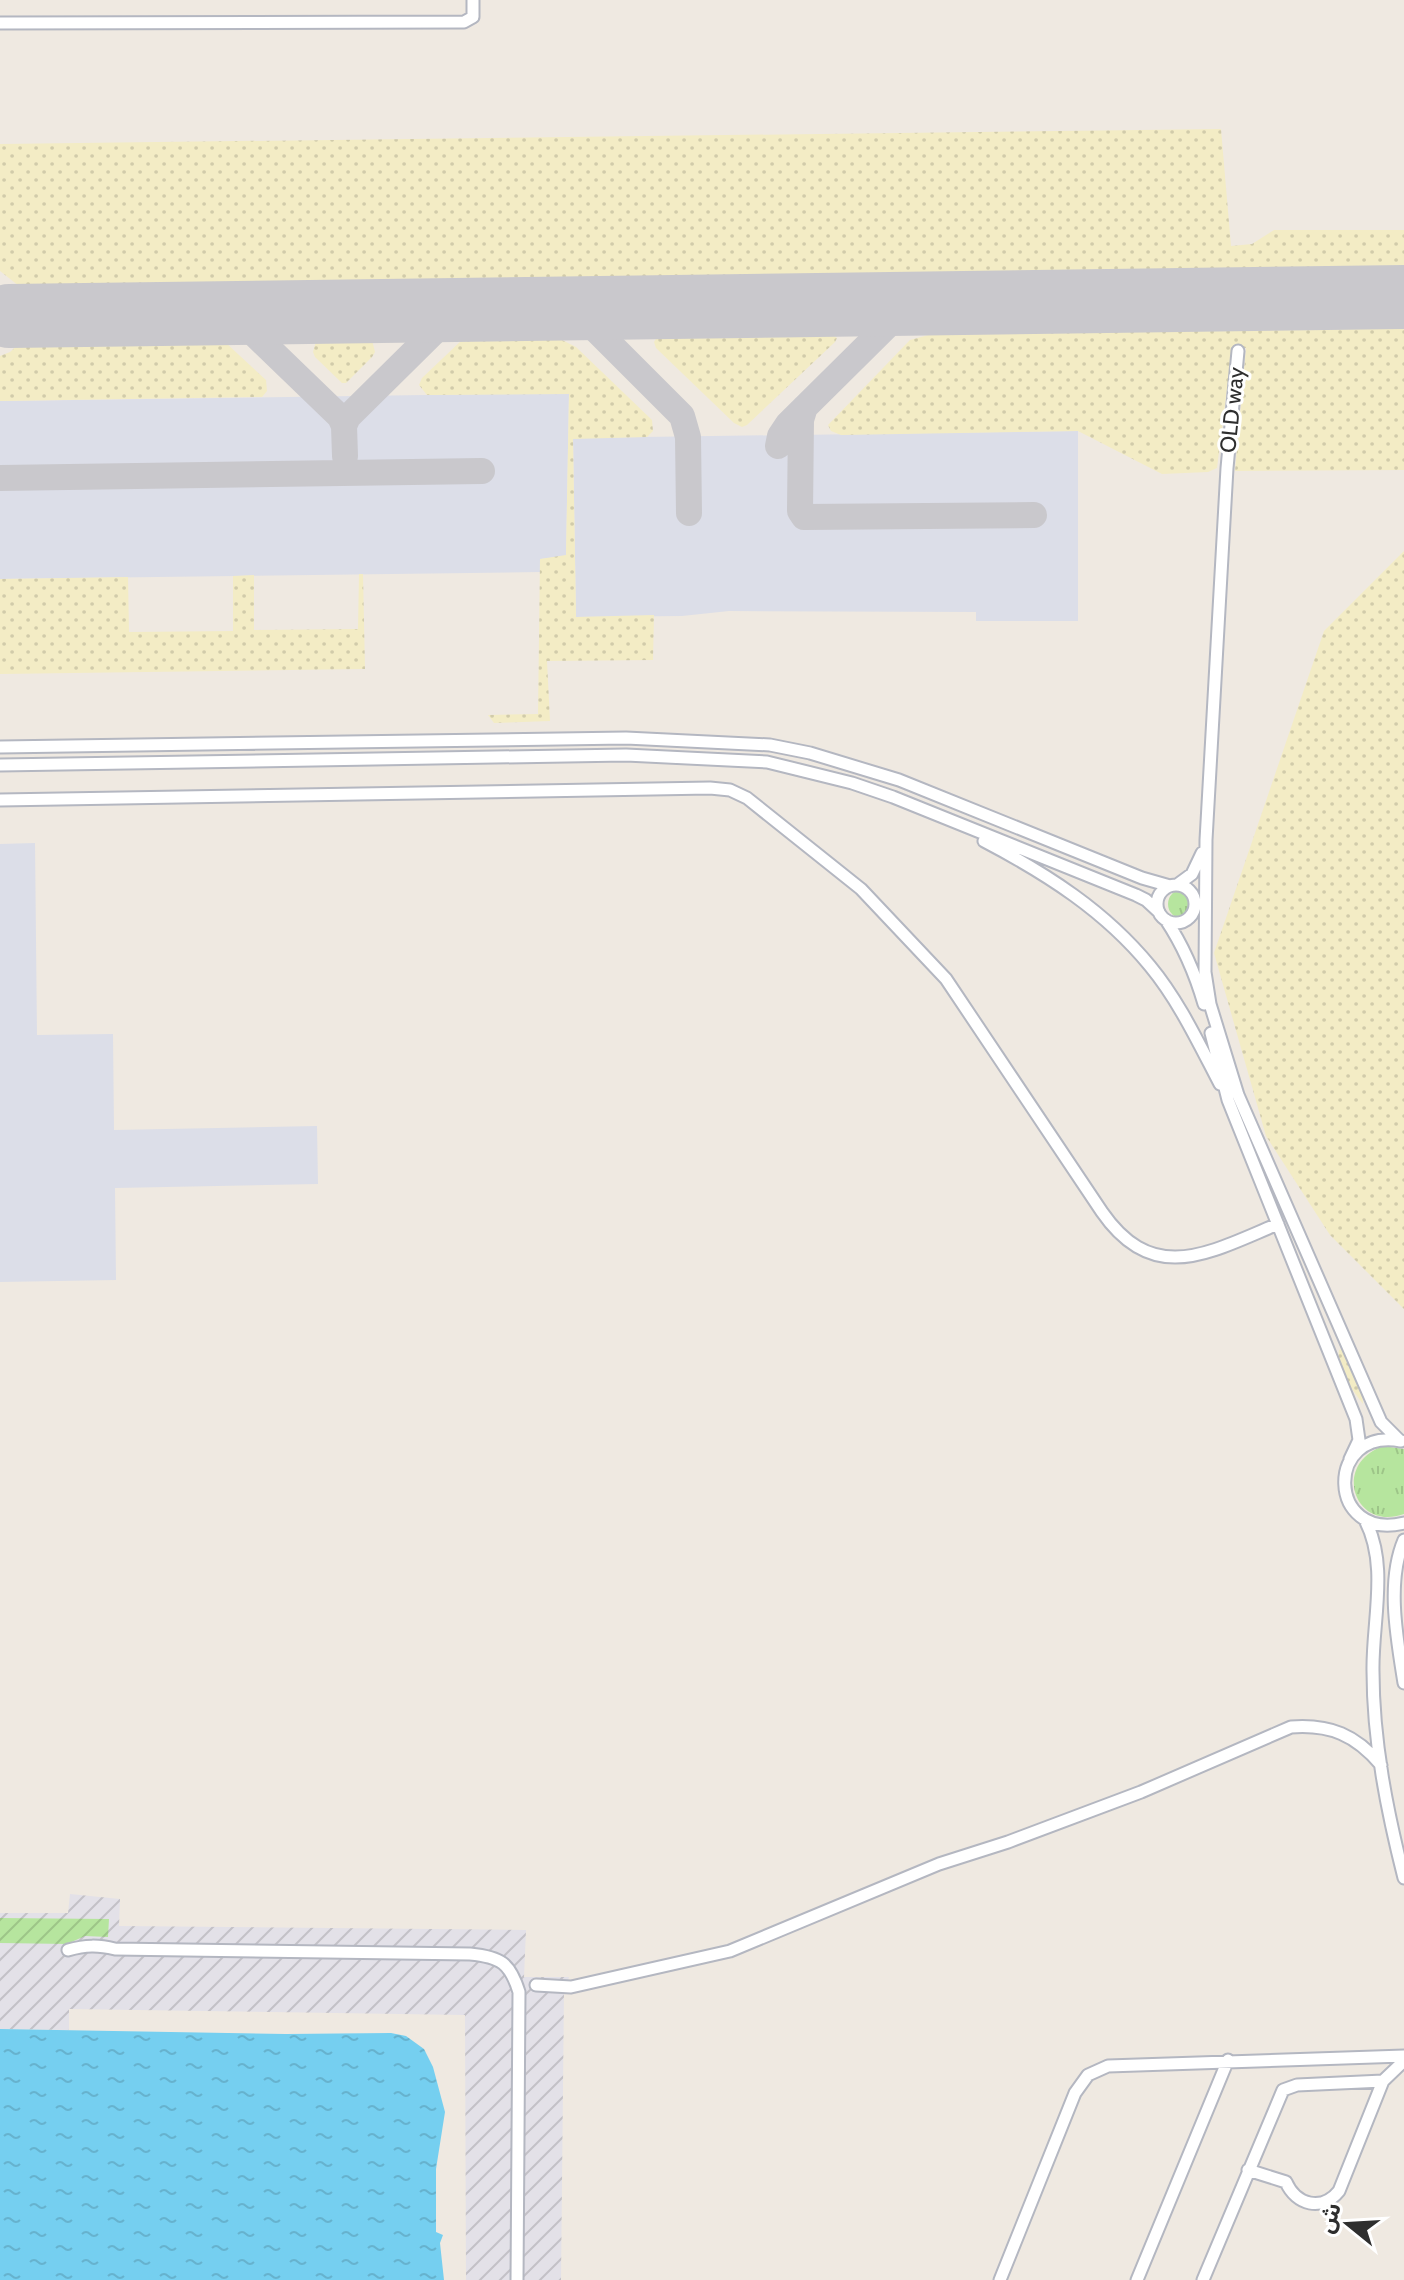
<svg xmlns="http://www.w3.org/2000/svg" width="1404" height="2280" font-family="Cabin,'Noto Sans Arabic',sans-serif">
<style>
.industrial{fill:url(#industrial-furrows)}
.airport{fill:#dcdee8}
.grass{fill:url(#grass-tufts)}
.sand{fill:url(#sand-dots)}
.garden{fill:url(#garden-furrows)}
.water{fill:url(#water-ripples)}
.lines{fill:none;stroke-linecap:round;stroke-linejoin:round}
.taxiway{stroke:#c9c8cc;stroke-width:26}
.runway{stroke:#c9c8cc;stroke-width:64}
.street-casing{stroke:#b4b7c1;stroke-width:15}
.street{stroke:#fff;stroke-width:11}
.labels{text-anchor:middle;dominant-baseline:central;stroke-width:6;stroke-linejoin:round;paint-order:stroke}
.street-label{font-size:22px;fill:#2e2e2e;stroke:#fff}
</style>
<defs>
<pattern id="industrial-furrows" width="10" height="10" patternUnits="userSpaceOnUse" patternTransform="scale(2)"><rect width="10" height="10" fill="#e3e1e8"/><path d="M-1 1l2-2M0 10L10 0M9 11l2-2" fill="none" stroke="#c3c1c7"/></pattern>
<pattern id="grass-tufts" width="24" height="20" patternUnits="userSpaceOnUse" patternTransform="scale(2)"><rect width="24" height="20" fill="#b6e59e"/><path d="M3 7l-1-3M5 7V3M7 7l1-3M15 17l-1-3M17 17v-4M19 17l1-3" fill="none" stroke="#9dc588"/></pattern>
<pattern id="sand-dots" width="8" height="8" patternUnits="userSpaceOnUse" patternTransform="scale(2)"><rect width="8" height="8" fill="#f3ecc5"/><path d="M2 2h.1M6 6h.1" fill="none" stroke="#d1cbaa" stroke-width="1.8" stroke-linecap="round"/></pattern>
<pattern id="garden-furrows" width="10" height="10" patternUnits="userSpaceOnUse" patternTransform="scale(2)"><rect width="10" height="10" fill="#b6e59e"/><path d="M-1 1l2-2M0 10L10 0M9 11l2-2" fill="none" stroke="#9dc588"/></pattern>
<pattern id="water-ripples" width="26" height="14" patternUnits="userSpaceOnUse" patternTransform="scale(2)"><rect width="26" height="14" fill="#75cff0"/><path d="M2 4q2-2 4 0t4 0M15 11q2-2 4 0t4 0" fill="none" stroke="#66b2ce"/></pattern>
</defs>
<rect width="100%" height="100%" fill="#efe9e1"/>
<path class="industrial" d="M70,1894L120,1899L119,1926L526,1930L524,1977H569L564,1991L561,2280H466L465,2015L69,2009V2030L0,2029V1913H68Z"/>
<path class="airport" d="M569,393L566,556L541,559L540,572L0,579V401Z
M1078,431V621H976V612L729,611L682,616L576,617L573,438Z
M35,843L37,1035L113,1034L114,1130L317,1126L318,1184L115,1188L116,1280L0,1282V844Z"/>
<path class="grass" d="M1168 904a15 15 0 1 1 30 0a15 15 0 1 1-30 0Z
M1383,1446L1404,1449V1514C1355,1532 1331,1465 1383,1446Z"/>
<path class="sand" d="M1221,129L1231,246L1252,244L1274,230H1404V268L19,286L0,271V144Z
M1404,328V470L1235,471L1246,348L1232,349L1217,468L1208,472L1162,474L1078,431L841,435L831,431L828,425L910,340L932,334Z
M833,335L837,338L835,342L747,425L742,427L734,423L656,348L654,342L657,337Z
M558,338L576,347L652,420L653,431L647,437L573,439L576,617L654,615L653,660L547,661L550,721L494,723L488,715L538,714L540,559L566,555L569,394L427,395L419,385L422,378L463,339Z
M372,340L375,352L372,357L346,383H342L315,357L313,352L316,341Z
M225,342L266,380L267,391L262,397L0,401V356L10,352L19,344Z
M1404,551V1309L1330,1235L1266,1136L1214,953L1324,631Z
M359,574H363L365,669L0,674V579L128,577L129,632L233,631V576L254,575V630L358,629Z
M1344,1348L1361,1379L1363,1404C1352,1389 1336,1369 1339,1350Z"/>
<path class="garden" d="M0,1918L109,1919L108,1937L85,1936L67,1944L0,1943Z"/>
<path class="water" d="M0,2029L286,2034L391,2033L406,2036L424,2049L433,2067L445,2112L436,2169V2232L443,2235L440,2243L444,2280H0Z"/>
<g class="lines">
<path class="taxiway" d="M550,308L571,312L586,320L682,416L688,437L689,513
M225,312L241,322L254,334L340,417L344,426L348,417L435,331L448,319L465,309
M0,320L9,316
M805,407L801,420L800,511L804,517L1034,515
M344,426L345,456
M778,446L780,436L788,424L897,316L924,303
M0,478L482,471"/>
<path class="runway" d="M9,316L1404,297"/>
<g class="street-casing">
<path id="street" d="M0,23L464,22L473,17V0
M1238,351L1227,468L1206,840L1205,972L1210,1004L1238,1095L1381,1422L1400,1441
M0,747L626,738L770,745L810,753L899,780L1142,878L1170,886
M0,765L626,755L767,762L852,783L893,797L1136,895L1146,900L1159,912
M0,800L710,788L730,790L747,798L861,889L946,979L1102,1212C1154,1287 1210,1252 1278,1224
M984,841C1047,874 1105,911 1150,966C1179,1001 1199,1044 1220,1084
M1177,885L1192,874L1202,853
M1157 904a19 19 0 1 1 38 0a19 19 0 1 1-38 0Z
M1166,920C1184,947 1195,973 1204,1004
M1211,1033L1228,1100L1356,1419L1359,1440L1350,1459
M1401,1441C1324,1427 1327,1542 1404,1523
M1365,1520C1389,1565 1372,1622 1373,1671C1373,1741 1387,1811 1404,1878
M1404,1540C1386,1582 1397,1639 1404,1683
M68,1950C86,1945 98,1945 115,1949L470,1954C501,1957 510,1963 519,1992L517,2280
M536,1985L571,1987L730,1951L939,1864L1008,1842L1141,1792L1291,1727C1330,1724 1356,1735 1381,1765
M1248,2170L1286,2182C1296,2205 1322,2212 1339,2191L1383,2081L1404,2061
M1000,2280L1075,2093L1088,2075L1108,2066L1404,2056
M1137,2280L1228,2060
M1203,2280L1283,2090L1297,2085L1383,2081"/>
</g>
<use href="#street" class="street"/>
</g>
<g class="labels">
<g class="street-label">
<text transform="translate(1232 410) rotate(-84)">OLD way</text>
</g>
</g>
<g transform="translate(1348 2224) rotate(288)" stroke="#ffffff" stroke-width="6" paint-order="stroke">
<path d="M0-6L14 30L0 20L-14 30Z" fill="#2e2e2e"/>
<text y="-12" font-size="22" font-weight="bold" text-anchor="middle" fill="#2e2e2e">ش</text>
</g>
</svg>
